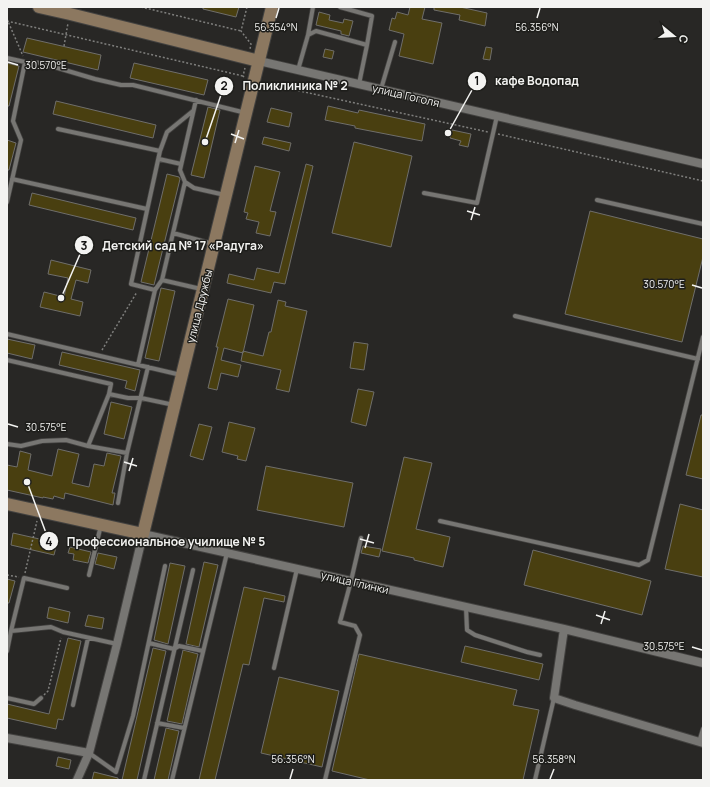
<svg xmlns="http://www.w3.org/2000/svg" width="710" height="787" font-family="Manrope,sans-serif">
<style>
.building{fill:#493f10;stroke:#6f6e6b}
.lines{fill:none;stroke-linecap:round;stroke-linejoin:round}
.lane-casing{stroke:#434240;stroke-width:5.5}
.street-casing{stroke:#434240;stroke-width:10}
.secondary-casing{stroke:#434240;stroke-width:14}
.path{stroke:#7f7f7d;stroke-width:1.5;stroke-dasharray:2 2;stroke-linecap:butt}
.lane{stroke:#777673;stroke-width:4}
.street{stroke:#777673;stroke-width:8}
.secondary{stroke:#8c7860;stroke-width:12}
.ticks{fill:none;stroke:#f3f3f1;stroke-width:1.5}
.labels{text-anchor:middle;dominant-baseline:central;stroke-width:3;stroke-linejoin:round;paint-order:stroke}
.street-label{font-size:11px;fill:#f3f3f1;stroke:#1e1e1b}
.ticks-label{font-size:10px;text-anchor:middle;fill:#f3f3f1;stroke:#1e1e1b;stroke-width:3;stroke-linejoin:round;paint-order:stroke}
.leader{fill:none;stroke:#f3f3f1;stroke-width:1.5}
.callout-dot{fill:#f3f3f1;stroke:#1e1e1b;stroke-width:1.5}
.mark-label{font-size:12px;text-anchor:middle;font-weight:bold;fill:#111}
.callout-label{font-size:12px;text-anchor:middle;font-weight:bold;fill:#f3f3f1;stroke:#1e1e1b;stroke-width:3;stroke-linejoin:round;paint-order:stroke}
</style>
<rect width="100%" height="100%" fill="#282725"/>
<path class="building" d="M203,7H239L236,17L203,9Z
M410,7H425L422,19L442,23L433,64L399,56L404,34L389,30L392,18L395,19L397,12L408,15Z
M434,7H460L487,13L485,26L459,20L460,15L434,10Z
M319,12L330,15L329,20L343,23L344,19L353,21L349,36L341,34V31L316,25Z
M27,38L101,55L98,70L23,52Z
M486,47L492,48L490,60L483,59Z
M325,49L334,51L332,59L323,57Z
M7,63L19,66L9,106H7Z
M134,63L208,80L204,95L130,78Z
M56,101L156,125L153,138L53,114Z
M328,106L358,113L359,110L425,124L422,141L355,128V126L325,120Z
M208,107L220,110L204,178L191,175Z
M271,108L292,113L289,127L267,122Z
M452,130L471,134L468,147L459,145L461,141L450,138Z
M264,137L291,143L289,151L262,144Z
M7,140L16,143L9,170H7Z
M354,142L412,156L391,247L332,233Z
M306,164L313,166L285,284L274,282L271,293L227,283L229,274L254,280L257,268L279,273Z
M255,166L280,172L270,211L276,212L270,236L256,233L259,222L246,219L248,213L244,212Z
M167,174L179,177L180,179L154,285L141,282Z
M32,193L136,218L133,230L29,205Z
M590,211L703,239V257L682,342L565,314Z
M51,260L91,270L88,283L76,280L71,299L83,302L80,316L40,307L44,292L64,297L68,278L48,274Z
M161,288L175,291L159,361L145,358Z
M228,299L254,305L243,353L224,348L221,360L241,365L238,377L221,373L217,390L208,388L218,347H216Z
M278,300L286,302L285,306L307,311L289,392L276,389L281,370L241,361L243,351L263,356L269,332H271Z
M7,339L35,345L32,359L7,353Z
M354,342L368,344L364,370L350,368Z
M62,352L140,370L135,391L125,388L127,381L59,365Z
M358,389L374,392L366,426L351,422Z
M111,402L132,407L124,439L104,434Z
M701,415H703V479L686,475Z
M229,422L255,428L246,461L237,459L238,456L222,452Z
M199,424L212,427L203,460L190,456Z
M58,449L79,454L72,483L89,487L94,464L104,466L107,453L121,456L112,493H115L113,505L65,493L64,499L54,496L53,499L43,497V498L7,490V465L17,467L20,451L31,454L28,470L52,476Z
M404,457L432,463L416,529L450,537L443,567L414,560V558L382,551Z
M266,466L353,483L344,527L257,510Z
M680,504L703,510V577L665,569Z
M13,533L57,543L54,555L11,545Z
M363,546L381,549L379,557L361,553Z
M70,547L91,552L88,563L73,560L74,554L68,553Z
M533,550L651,581L642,615L524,585Z
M98,553L117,557L114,569L95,564Z
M204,562L218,565L199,647L186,644Z
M170,563L185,566L168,644L154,640Z
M7,579L15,581L9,603H7Z
M244,587L285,596L284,602L264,598L249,665L243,664L215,780H199Z
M49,607L70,612L68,623L47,618Z
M88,615L104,618L102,629L85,626Z
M68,638L81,641L63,720L58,719L56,729L7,718V704L49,714Z
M465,646L543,664L539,680L461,662Z
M153,648L166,651L137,780H122Z
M183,650L198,654L182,724L167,721Z
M359,654L517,690L513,705L539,710L523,780H370L332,771Z
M279,677L339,691L322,767L261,753Z
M166,728L179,731L168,780H154Z
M58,757L71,760L69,769L56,766Z
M94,772L118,778V780H92Z"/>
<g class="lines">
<g class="lane-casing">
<path id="lane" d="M340,7L372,16L367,45
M308,35L313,7
M7,58L25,62L41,63L95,79L121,85H133L246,113
M298,70L308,35L316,31L367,45L359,84
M381,89L395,42
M196,100L180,170L185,182L194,188L225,195
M58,129L160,151
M159,159L181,164
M12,179L147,209
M185,182L162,280L201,289
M424,193L477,203L497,116
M597,200L703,224
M7,202L21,140L13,121L25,62
M173,233L213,244
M155,290L131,284L160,151L167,132L193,111
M515,316L698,359
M7,334L181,375
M7,360L111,384L109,394L128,398H141L174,405
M138,365L155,290L162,280
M7,444L21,446L42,441L66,440L88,446L127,453
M88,446L109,394
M118,503L127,453L148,367
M440,521L639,565L648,560L703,337
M89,575L101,525
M466,607L467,630L475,635L527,652L540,655
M11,631L24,578L67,588
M149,643L174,649L179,646L203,651
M7,651L11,631L51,627L63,632L117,644
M274,668L297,569
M7,698L34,704L41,698
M73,705L88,638
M157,723L184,728
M699,742L703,729
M89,753L116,772L133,716L165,566
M144,780L193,570
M172,780L227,553
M325,780L360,635L355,626L340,622L351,581L361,538
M535,780L554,698"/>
</g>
<g class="street-casing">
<path id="street" d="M259,61L703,164
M564,629L554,698L575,705L703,743
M7,738L89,753
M77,780L89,753L117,644L143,534L564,629L703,663"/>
</g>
<g class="secondary-casing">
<path id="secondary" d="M39,7L70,14L259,61
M7,504L143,534L272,7"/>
</g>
<path class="path" d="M141,7L241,31
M247,7L241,31L251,44L250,49
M7,19L23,56
M7,21L243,76
M64,46L68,23
M244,77L243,76L245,68
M263,83L488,132
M498,134L703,181
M102,350L137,292
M25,573L37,521
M7,575L19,577
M44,695L48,691L61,638"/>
<use href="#lane" class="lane"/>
<use href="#street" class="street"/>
<use href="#secondary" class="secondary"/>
</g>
<path class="ticks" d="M276,18L279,8M537,18L540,8M8,62L18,65M231,134L244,139M235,143L239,130M467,211L480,215M471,220L475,207M692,285L702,288M8,424L18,427M124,462L137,466M129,471L133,458M360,539L374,543M365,548L369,534M596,615L610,620M601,624L605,611M692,647L702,650M290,779L293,769M550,779L554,769"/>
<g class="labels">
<g class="street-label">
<text transform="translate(406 95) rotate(13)">улица Гоголя</text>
<text transform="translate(199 306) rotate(-76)">улица Дружбы</text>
<text transform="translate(355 582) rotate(13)">улица Глинки</text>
</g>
</g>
<g class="ticks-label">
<text x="276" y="31">56.354°N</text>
<text x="537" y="31">56.356°N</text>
<text x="46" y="69">30.570°E</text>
<text x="664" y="288">30.570°E</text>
<text x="46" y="431">30.575°E</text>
<text x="664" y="650">30.575°E</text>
<text x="293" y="763">56.356°N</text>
<text x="554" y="763">56.358°N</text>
</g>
<path class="leader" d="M448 133L477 81M205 142L224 86M61 298L84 245M27 482L49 541"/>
<g class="callout-dot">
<circle cx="448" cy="133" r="4"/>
<circle cx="205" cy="142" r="4"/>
<circle cx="61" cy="298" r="4"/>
<circle cx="27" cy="482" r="4"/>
<circle cx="477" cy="81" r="10"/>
<circle cx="224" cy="86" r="10"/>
<circle cx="84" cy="245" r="10"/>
<circle cx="49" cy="541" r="10"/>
</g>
<g class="mark-label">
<text x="477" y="85">1</text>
<text x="224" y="90">2</text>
<text x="84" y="250">3</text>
<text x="49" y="546">4</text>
</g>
<g class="callout-label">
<text x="537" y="85">кафе Водопад</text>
<text x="295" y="90">Поликлиника № 2</text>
<text x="183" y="250">Детский сад № 17 «Радуга»</text>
<text x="166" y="546">Профессиональное училище № 5</text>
</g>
<rect width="710" height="787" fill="none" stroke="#f3f3f1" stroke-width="16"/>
<g transform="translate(674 36) rotate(108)" stroke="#1e1e1b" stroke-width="3" paint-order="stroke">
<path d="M0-3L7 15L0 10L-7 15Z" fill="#f3f3f1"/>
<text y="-6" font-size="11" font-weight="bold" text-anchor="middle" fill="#f3f3f1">С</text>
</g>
</svg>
